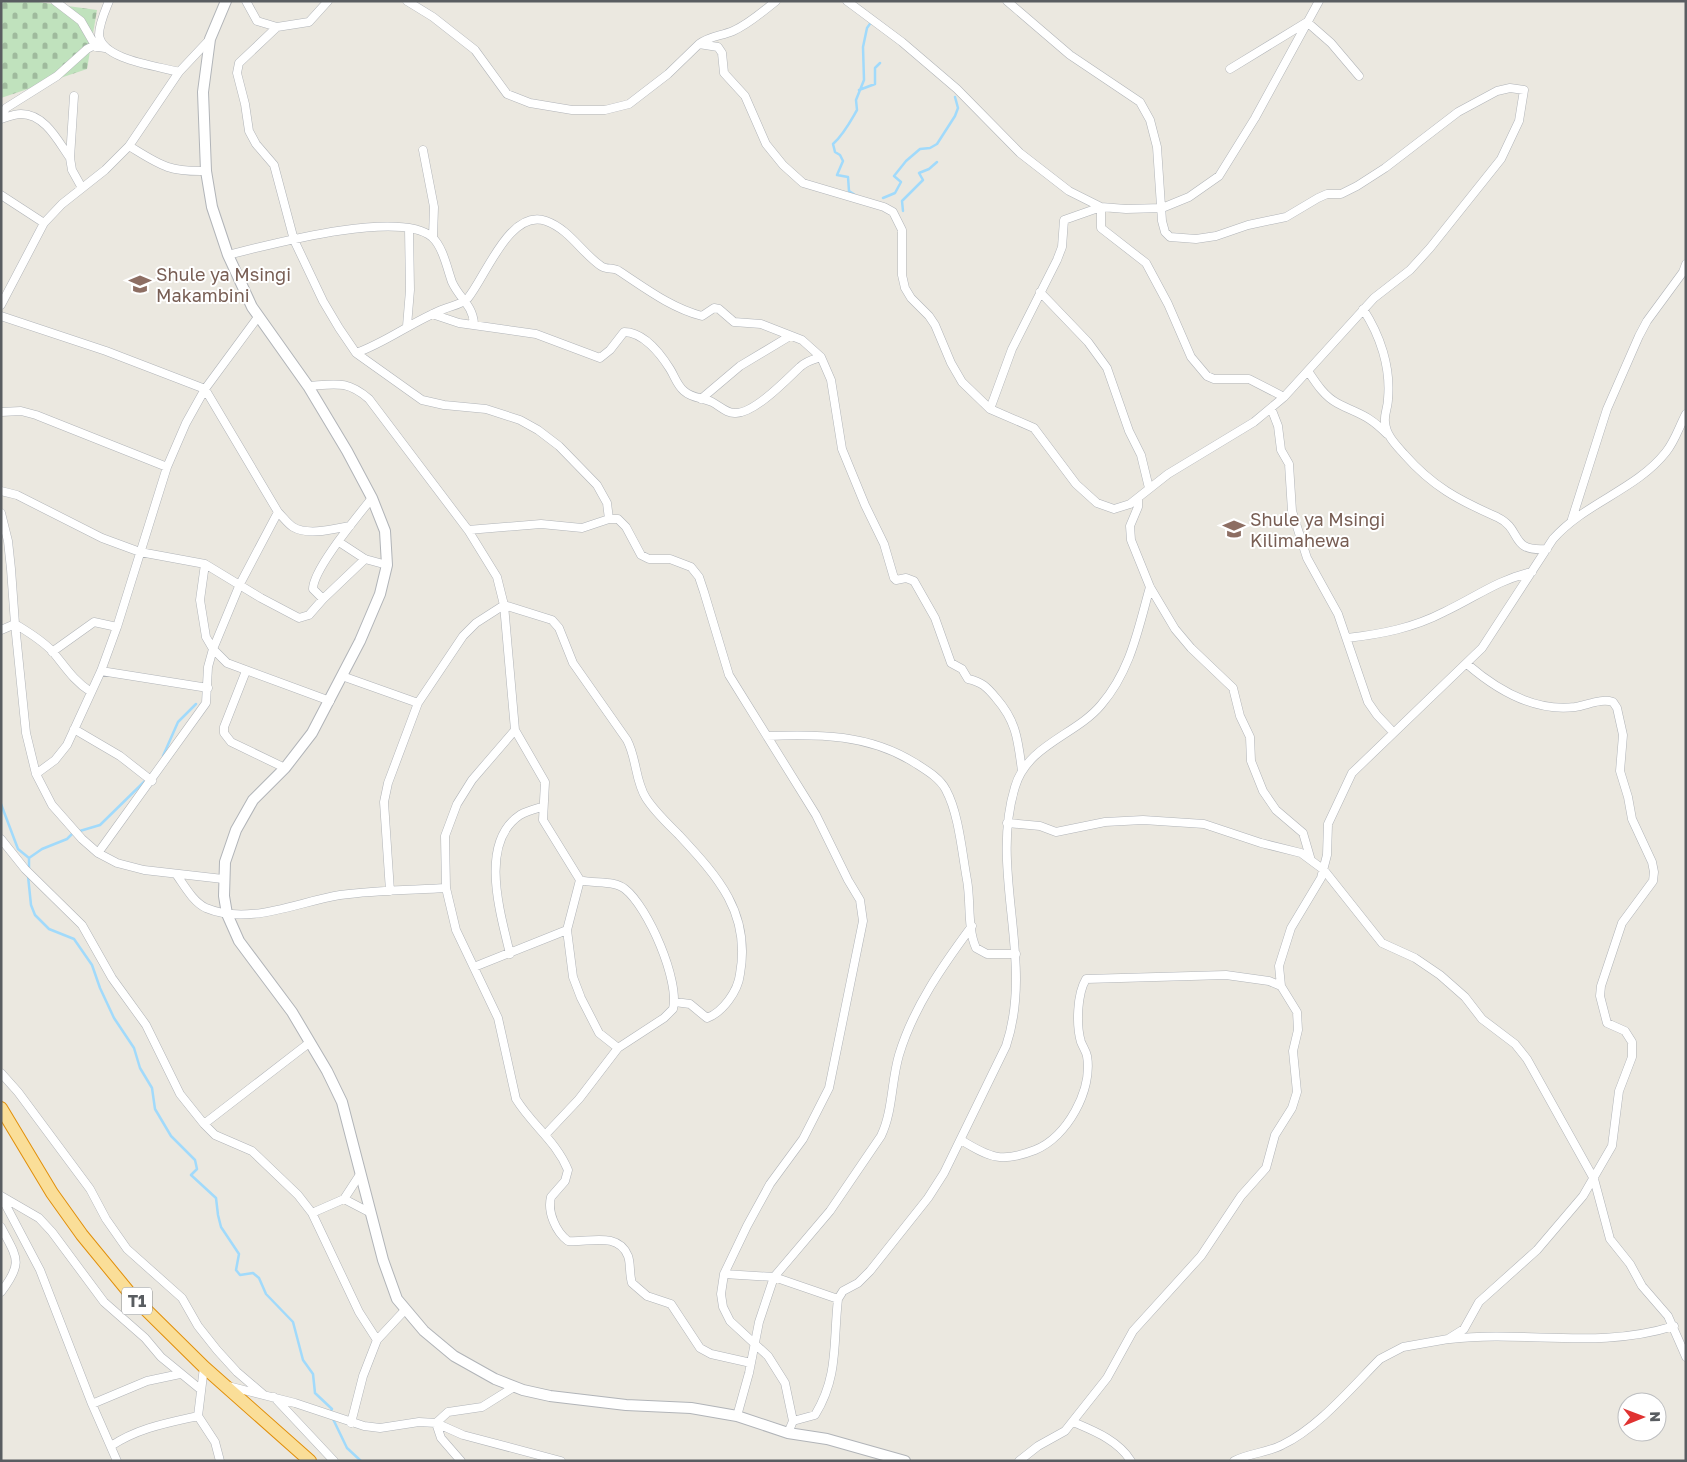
<svg xmlns="http://www.w3.org/2000/svg" width="1687" height="1462" font-family="'Golos Text',sans-serif">
<style>
.cemetery{fill:url(#cemetery-stones)}
.lines{fill:none;stroke-linecap:round;stroke-linejoin:round}
.stream{stroke:#a1dafb;stroke-width:2.5}
.minor-casing{stroke:#b1b4b8;stroke-width:9}
.tertiary-casing{stroke:#b1b4b8;stroke-width:12}
.trunk-casing{stroke:#e18f0a;stroke-width:14}
.minor{stroke:#fff;stroke-width:8}
.tertiary{stroke:#fff;stroke-width:10}
.trunk{stroke:#fade98;stroke-width:12}
.labels{text-anchor:middle;dominant-baseline:central;stroke-width:4;stroke-linejoin:round;paint-order:stroke}
.shield{fill:#fff;stroke:#8b8e90;stroke-width:1}
.shield-label{font-size:16px;font-weight:bold;fill:#595d61}
.education-label{font-size:18px;fill:#785e54;stroke:#fff;text-anchor:start}
</style>
<defs>
<pattern id="cemetery-stones" width="16" height="16" patternUnits="userSpaceOnUse" patternTransform="scale(1.25)"><rect width="16" height="16" fill="#c0e2bd"/><path d="M2 7V4a2 2 0 0 1 4 0v3zM10 15v-3a2 2 0 0 1 4 0v3z" fill="#9fba9d"/></pattern>
</defs>
<rect width="100%" height="100%" fill="#ebe8e0"/>
<path class="cemetery" d="M1,1H31L97,10L87,69L1,98Z"/>
<g class="lines">
<path class="stream" d="M859,90L875,84V68L880,63
M855,195L849,191L848,177L837,175L843,161L840,155L835,152L833,144C844,134 850,122 857,110L856,100L864,80L863,47L867,28L872,21
M883,198L895,193L901,182L894,176L906,161L920,149L930,148L937,144L955,116L958,108L955,97
M903,211L902,201L923,180L919,173L929,169L937,162
M163,756L178,722L196,704
M1,804L18,849L29,858V870
M29,858L42,849L67,839L73,833L100,825L147,779
M28,876L31,905L35,915L49,929L74,939L92,965L100,988L114,1018L134,1048L140,1068L152,1088L155,1109L171,1136L195,1160L197,1169L191,1175L216,1198L218,1215L221,1227L239,1254L236,1270L240,1275L253,1273L259,1278L266,1294L293,1322L303,1360L313,1374L315,1393L332,1409L330,1412
M333,1419L347,1448L361,1461"/>
<g class="minor-casing">
<path id="minor" d="M55,1L81,21L96,47
M109,1C105,11 99,24 99,35C102,60 158,66 179,72
M246,1L257,21L277,27
M328,1L309,22L277,27L239,63L237,73L245,104L249,131L256,144L274,165L294,240L323,301L339,328L356,353L422,400L444,405L486,409L520,420L538,430L559,446L597,485L607,503L609,519
M407,1L433,17L475,50L507,94L530,103L572,110H605L629,104L668,74L699,44L718,47L722,53L724,73L745,96L766,144L783,165L803,183L884,207L893,212L902,230V275L905,288L911,298L929,316L935,325L951,363L962,382L990,409L1034,428L1076,484L1097,503L1114,509L1130,504L1168,474L1254,422L1284,397L1374,298L1410,270L1430,248L1501,159L1519,121L1524,90L1510,88L1497,91L1458,112L1385,168L1357,186L1341,194H1327L1318,198L1286,217L1248,225L1216,236L1196,239L1170,237L1165,232L1162,221L1157,147L1150,120L1140,102L1070,55L1007,1
M847,1L902,42L957,89L1020,153L1069,191L1101,207L1126,209L1162,208L1189,197L1219,176L1255,118L1319,1
M699,44C710,36 721,36 733,31C749,24 762,12 776,1
M1230,69L1307,22L1331,43L1359,76
M74,96L70,158L72,170L82,188
M1,118L6,108L57,76L87,49L93,46L105,48
M1,119C7,117 15,114 21,114C45,114 58,141 70,158
M129,146C160,165 168,172 206,171
M423,150L434,207L433,237
M1,195L44,223
M228,255C268,245 399,209 432,237C443,247 447,268 452,282C459,298 473,305 474,324
M1040,292L1088,342L1107,368L1129,431L1141,455L1149,488
M1,305L44,223L62,204L105,170L129,146L179,72L210,39
M1363,309C1380,335 1391,367 1388,399C1388,407 1384,414 1385,422C1386,435 1395,444 1404,454C1432,486 1458,500 1497,517C1524,530 1508,552 1547,549
M432,314L459,323L536,334L600,358L610,350L624,332C643,332 660,353 670,369C675,377 677,385 684,391C693,399 702,397 712,402C720,406 727,414 736,413C755,413 787,379 800,367C806,361 814,359 821,357
M1,316L106,351L205,389L278,512C283,517 288,524 293,527C308,536 334,529 350,526
M407,326L410,290L409,229
M356,353C387,342 413,321 444,309C451,306 463,304 468,298C486,276 510,208 546,221C569,229 582,253 601,266C606,270 614,267 619,271C645,288 671,308 702,316L714,308L719,309L734,322L761,324L802,340L821,357L831,380L842,449L865,505L884,544L894,578L896,580L906,578L914,581L935,618L951,663L962,669L968,679C982,682 987,687 996,698C1017,722 1018,741 1022,771
M1308,371C1316,383 1324,396 1337,403C1360,415 1367,414 1387,434
M308,386C336,384 347,380 369,399L468,530L497,577L504,605L515,730L545,782L543,820L580,880C594,884 614,880 625,889C648,907 680,981 673,1009L664,1018L618,1048L579,1099L546,1134
M701,399L740,366L790,336
M1271,408L1278,426L1281,450L1289,464L1292,511L1307,558L1338,614L1368,702L1377,715L1393,732
M990,409L1012,349L1057,260L1062,247L1064,220L1101,207V228L1146,263L1168,304L1191,357L1207,376L1214,379H1249L1284,397
M1,412L21,411L36,415L167,467
M1,491L17,495L102,538L140,552L205,564L261,598L299,618L309,615L323,599L365,559
M1138,499V507L1130,526L1131,540L1150,587L1175,629L1191,648L1233,688L1240,716L1250,737L1251,761L1263,791L1276,810L1303,833L1310,857
M1,513L8,541L11,569L15,624L26,733L36,774L52,805L82,839L98,853L117,863L144,870L223,879
M1572,519L1607,409L1639,336L1647,321L1683,272L1686,264
M468,530L541,524L582,528L609,519H618L626,527L641,555L649,559H670L691,567L699,577L704,592L729,675L816,815L848,880L860,900L863,921L829,1088L803,1139L770,1184L747,1226L724,1274L721,1294L723,1307L730,1321L768,1356L785,1383L793,1421
M339,542L365,559L387,565
M205,564L200,600L206,637L213,649L227,663L330,701
M323,599L313,589C313,569 358,516 372,498
M1,630L15,624C28,632 42,640 53,652C66,668 74,681 91,692
M1347,638C1382,634 1413,628 1444,612C1476,597 1497,580 1532,572
M52,652L94,622L117,627
M101,671L208,688
M246,671L224,727V733L231,742L285,768
M342,676L418,703
M74,729L120,756L152,781
M515,730L472,780L457,804L445,836L446,888L456,930L498,1018L516,1099C532,1125 556,1141 568,1170L565,1181L551,1197C547,1212 556,1232 568,1241C588,1243 618,1231 628,1256C631,1264 629,1274 632,1283L647,1296L671,1304L700,1348L711,1354L751,1363
M767,736C819,734 869,734 915,763C926,770 940,778 946,790C959,814 962,853 967,880C971,901 967,928 976,948L987,954H1016
M36,774L55,760L67,745L101,671L117,627L167,467L186,423L205,389L258,317
M1007,823L1040,826L1056,832L1105,822L1143,820L1204,824L1261,843L1301,853L1324,870L1382,943L1415,958L1440,975L1465,997L1482,1019L1515,1044L1527,1059L1594,1179L1610,1239L1630,1264L1642,1286L1668,1316L1686,1357
M1,839L25,869L82,925L112,978L146,1025L180,1094L204,1124L215,1135L252,1151L298,1195L312,1213L359,1312L377,1340
M98,853L206,703L208,667L213,649L240,584L278,512
M176,874C184,885 193,902 206,908C249,926 297,902 340,895C375,890 411,890 446,888
M580,880L567,930L573,977L581,998L599,1033L618,1048
M390,891L384,802L388,783L418,703L463,636L476,623L504,605L552,620L559,628L573,663L627,740C637,759 635,781 646,798C655,812 667,823 679,835C718,877 751,913 740,974C738,991 723,1012 707,1018L690,1004L675,1002
M510,954C501,915 478,843 520,815C527,811 535,809 542,807
M474,967L567,930
M1,1073L18,1092L90,1189L106,1219L127,1249L182,1298L198,1326L217,1350L237,1372L264,1395
M204,1124L309,1043
M961,1140C990,1158 1002,1163 1035,1150C1067,1137 1093,1090 1087,1056C1086,1051 1083,1047 1081,1042C1076,1025 1077,994 1086,979L1226,975L1269,981L1281,986
M1,1196L40,1270L92,1404L117,1461
M1,1196L39,1218L52,1232L104,1302L145,1338L161,1357L200,1389
M344,1199L369,1212
M312,1213L344,1199L359,1176
M1,1227C17,1258 24,1262 1,1292
M724,1274L774,1277L838,1299
M1450,1339C1527,1330 1598,1350 1674,1326
M204,1367L198,1416L215,1442L220,1461
M228,1386L295,1403L364,1426L380,1428L419,1422L436,1423L463,1435L561,1461
M274,1397L334,1461
M92,1404L147,1381L180,1374
M737,1416L749,1373L759,1322L774,1277L830,1211L881,1136C893,1111 891,1082 899,1055C913,1008 943,965 972,926
M1073,1422C1094,1431 1118,1440 1131,1461
M351,1423L363,1376L377,1340L405,1310
M788,1433L793,1421L815,1415C839,1376 833,1342 838,1299L843,1291L858,1283L870,1271L928,1198L944,1173L1006,1046C1035,960 989,871 1015,787C1027,745 1076,735 1101,705C1131,670 1138,629 1150,587
M111,1446C138,1428 167,1423 198,1416
M461,1461L441,1438L436,1423L448,1412L482,1407L514,1387
M1019,1461L1038,1446L1065,1431L1107,1378L1133,1331L1201,1256L1241,1196L1266,1168L1275,1135L1292,1108L1297,1092L1293,1051L1298,1030L1297,1012L1281,986L1279,966L1291,928L1321,878L1327,855L1328,824L1352,773L1482,648L1553,539C1586,502 1636,490 1666,452C1675,441 1679,427 1686,414
M1234,1461C1249,1453 1267,1453 1282,1445C1318,1428 1352,1387 1380,1359L1403,1347L1448,1339L1464,1329L1479,1302L1537,1250L1583,1196L1612,1146L1619,1091L1632,1057V1042L1625,1031L1607,1023L1600,996L1601,986L1622,923L1653,881L1654,872L1652,862L1632,819L1628,797L1620,771L1623,735L1617,708L1613,702C1601,698 1588,705 1575,707C1535,712 1497,690 1467,664"/>
</g>
<g class="tertiary-casing">
<path id="tertiary" d="M226,1L210,39L203,92L206,171L212,207L228,255L252,307L308,386L347,451L372,498L385,531L387,565L380,594L360,641L312,733L285,768L253,800L236,830L225,862L224,896L227,914L239,941L292,1012L327,1071L342,1102L383,1260L397,1299L424,1331L454,1356L495,1379L523,1390L550,1396L626,1405L691,1408L737,1416L788,1433L827,1439L905,1461"/>
</g>
<g class="trunk-casing">
<path id="trunk" d="M1,1108L52,1193L82,1235L132,1296L204,1367L310,1461"/>
</g>
<use href="#minor" class="minor"/>
<use href="#tertiary" class="tertiary"/>
<use href="#trunk" class="trunk"/>
</g>
<defs>
<g id="school-bare" transform="scale(1.725)"><path d="M0-5L7-2L0 1L-7-2ZM-4 1L0 2.5L4 1V4Q0 6-4 4Z" fill="#8d6e63" stroke="#fff" stroke-width="2.5" paint-order="stroke"/></g>
</defs>
<g fill-rule="evenodd">
<use href="#school-bare" x="140" y="284"/>
<use href="#school-bare" x="1234" y="529"/>
</g>
<g class="labels">
<rect class="shield" x="122" y="1287.5" width="30" height="27" rx="4"/>
<g class="shield-label">
<text x="137" y="1301">T1</text>
</g>
<g class="education-label">
<text x="156" y="274">Shule ya Msingi<tspan x="156" dy="21">Makambini</tspan></text>
<text x="1250" y="519">Shule ya Msingi<tspan x="1250" dy="21">Kilimahewa</tspan></text>
</g>
</g>
<rect width="1687" height="1462" fill="none" stroke="#595d61" stroke-width="5"/>
<g transform="translate(1642 1417) rotate(89)"><circle r="24" fill="#ffffff" stroke="#bdbec0"/>
<path d="M0-4L9 19L0 12L-9 19Z" fill="#e03231"/>
<text y="-8" font-size="14" font-weight="bold" text-anchor="middle" fill="#595d61">N</text>
</g>
</svg>
